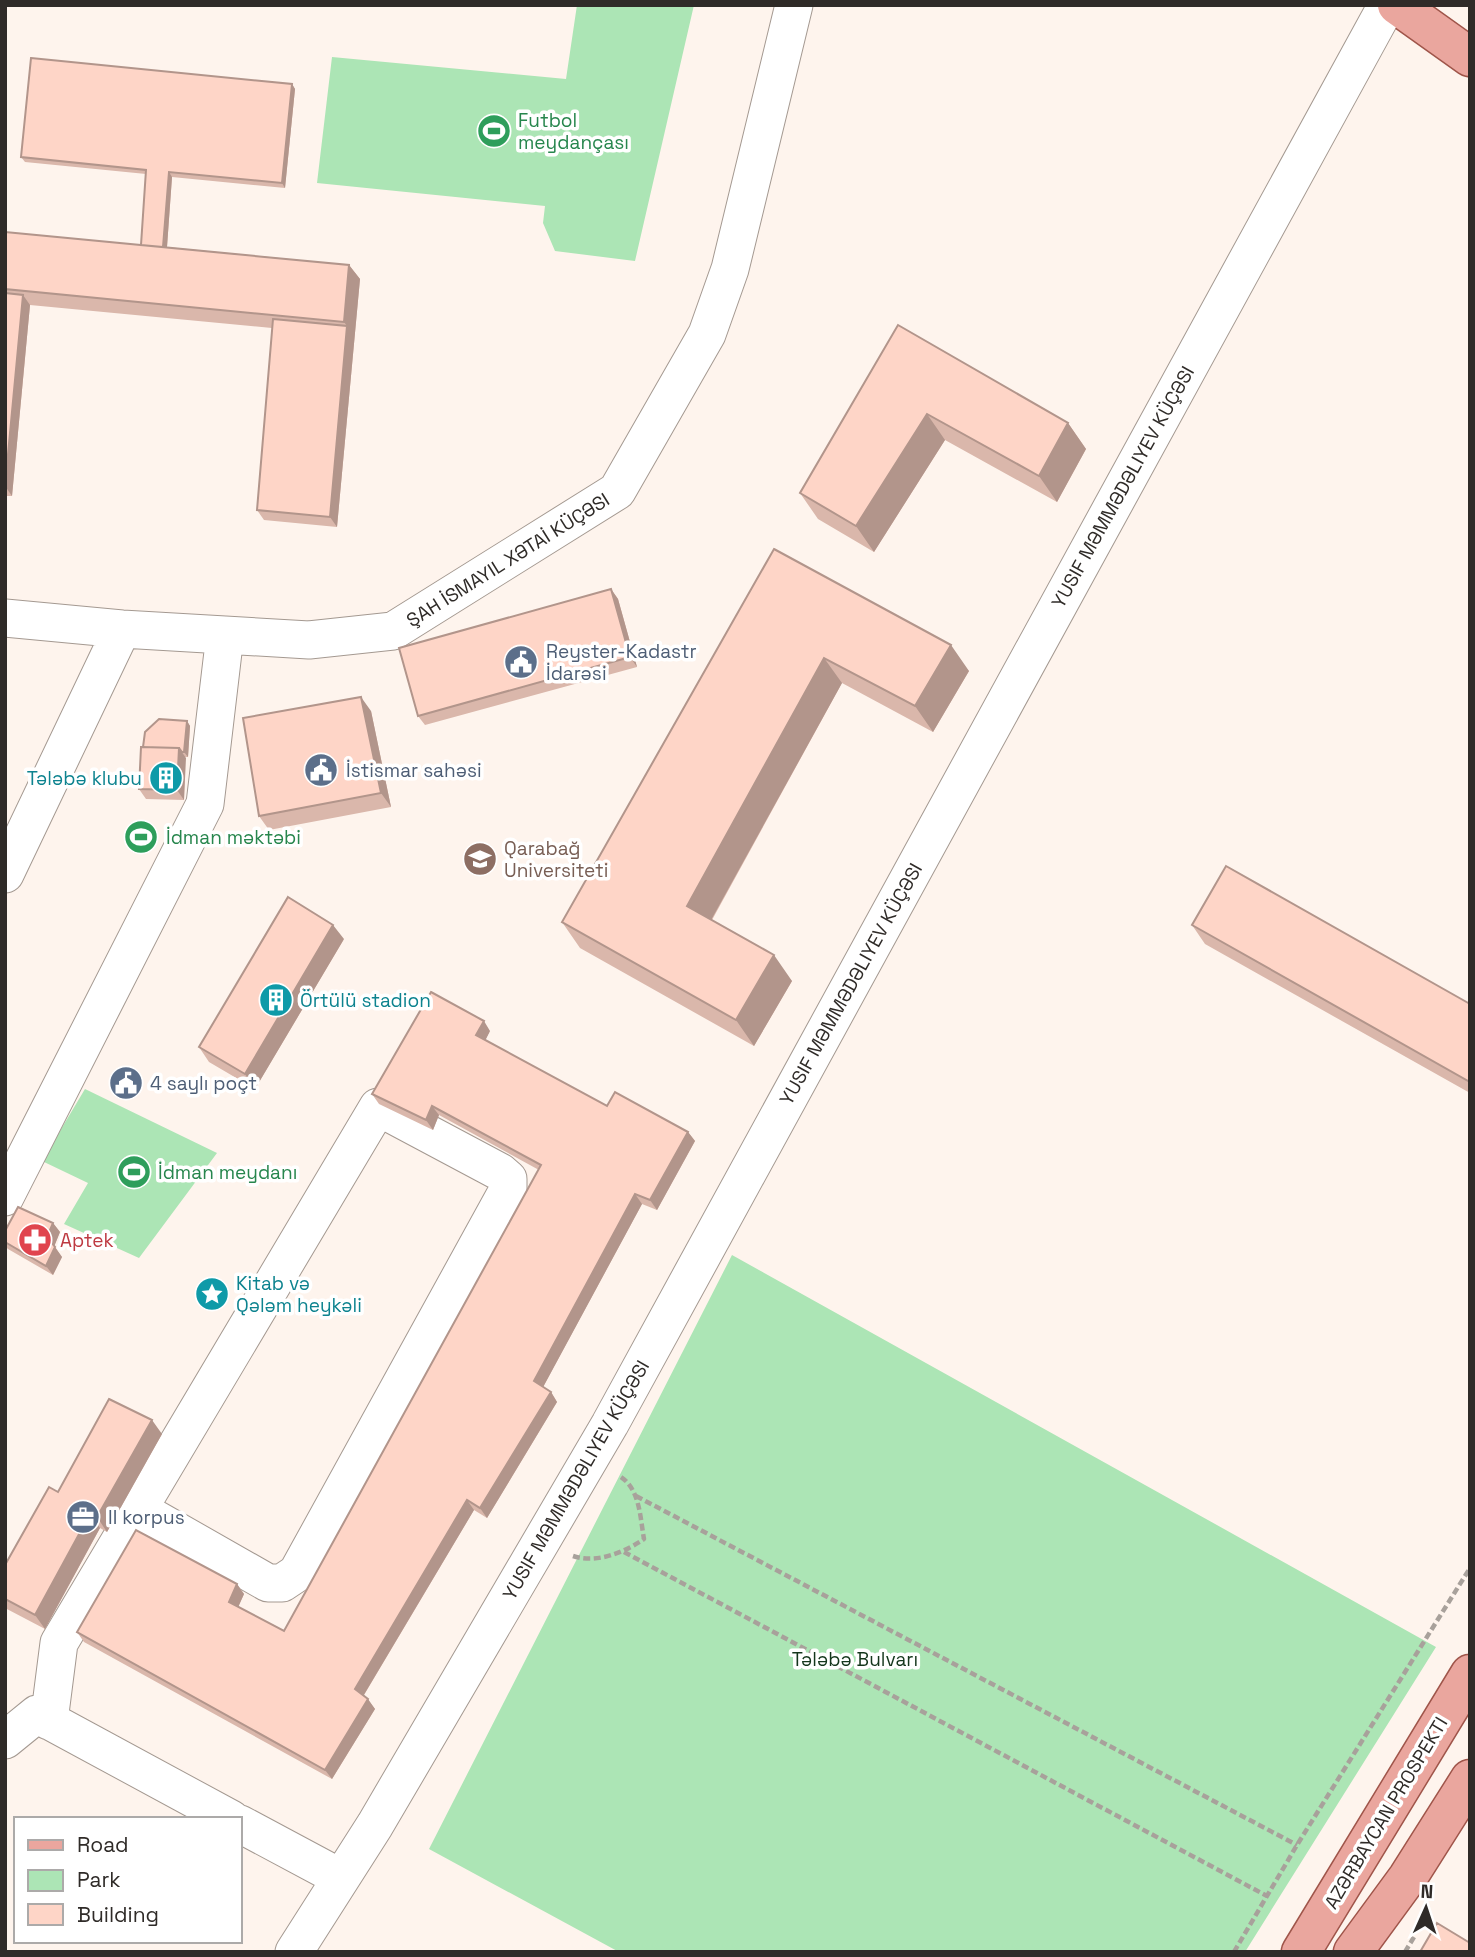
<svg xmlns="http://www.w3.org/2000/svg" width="1475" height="1957" font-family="'Space Grotesk',sans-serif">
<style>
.green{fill:#ace5b5}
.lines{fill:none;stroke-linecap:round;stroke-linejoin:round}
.minor-casing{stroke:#a49991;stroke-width:39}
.major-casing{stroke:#9f554a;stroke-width:41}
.path{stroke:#a8a19b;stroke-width:4.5;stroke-dasharray:7 3.5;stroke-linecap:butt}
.minor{stroke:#fff;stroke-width:37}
.major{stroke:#eaa69e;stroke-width:38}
.wall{fill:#dab7ab}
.shaded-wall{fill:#b2958b}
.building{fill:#fed5c7;stroke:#b2958b;stroke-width:2}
.labels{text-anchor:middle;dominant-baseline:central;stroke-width:7;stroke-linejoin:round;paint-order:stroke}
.leisure-label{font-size:19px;fill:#27864d;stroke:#fff;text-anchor:start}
.street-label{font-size:19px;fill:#2f2b28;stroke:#fff}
.service-label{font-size:19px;fill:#4e5e75;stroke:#fff;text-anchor:start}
.culture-label{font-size:19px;fill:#0d838f;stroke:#fff;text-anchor:start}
.education-label{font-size:19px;fill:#785e54;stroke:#fff;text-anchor:start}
.health-label{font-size:19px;fill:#be3a42;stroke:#fff;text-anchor:start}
.park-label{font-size:19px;fill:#14361c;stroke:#fff}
</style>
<rect width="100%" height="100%" fill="#fef4ed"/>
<path class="green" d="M577,5H694L635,261L555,251L543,223L545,206L317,183L332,57L566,79Z
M85,1089L217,1153L139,1258L64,1224L88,1183L42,1161Z
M732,1255L1436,1647L1245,1952H619L429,1849Z"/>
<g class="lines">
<g class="minor-casing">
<path id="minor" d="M5,618L122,629L309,640L393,631L617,491L707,334L730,269L794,5
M5,874L122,629
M5,1197L205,804L225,635
M49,1721L59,1643L378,1107L500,1172L508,1179V1190L297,1573L282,1583H268L138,1509
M5,1740L37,1714L231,1819
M240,1824L341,1878
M294,1952L375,1825L610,1424L1387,5"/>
</g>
<g class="major-casing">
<path id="major" d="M1397,5L1470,57
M1301,1952L1470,1674
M1353,1952L1408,1877L1470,1779"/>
</g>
<path class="path" d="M636,1496L1297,1845
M624,1552L1267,1896
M573,1556C597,1564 625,1552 644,1539C640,1517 640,1490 621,1477
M1234,1952L1297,1845L1470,1568
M1405,1952L1414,1937"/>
<use href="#minor" class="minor"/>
<use href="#major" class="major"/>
</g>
<path class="wall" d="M292,84L295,89L285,188L172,177L167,247L349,265L360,279L337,527L264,520L257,510L272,328L30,305L12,496H5V232L141,245L146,174L25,162L21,157Z
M898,325L1068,423L1086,449L1057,502L945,440L874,552L818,519L800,493Z
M774,549L969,671L933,732L842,683L712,920L792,981L754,1046L580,948L562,922Z
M611,589L618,599L637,667L425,725L418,716Z
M371,711L391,807L269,830L259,816Z
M187,721L190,726L188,757H185L184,800L146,799L139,789L143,747Z
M1192,925L1470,1004V1093L1205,944Z
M344,939L255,1089L209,1062L199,1047Z
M490,1031L485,1040L607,1106L688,1132L695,1141L657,1210L642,1204L543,1387L551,1392L557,1402L487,1518L474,1510L364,1695L375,1709L332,1779L84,1642L77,1632L237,1584L244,1594L238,1607L284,1631L539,1170L439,1115L433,1130L379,1104L372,1094Z
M53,1223L60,1232L54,1246L62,1257L53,1275L8,1249L5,1246V1231Z
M162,1434L107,1532L100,1528L45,1629L5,1608V1565L58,1492Z"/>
<path class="shaded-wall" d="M292,84L295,89L285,188L282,183Z
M169,172L172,177L166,261L163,256Z
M349,265L360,279L337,527L330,517L347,326L344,322Z
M23,295L30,305L12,496L5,486Z
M927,414L945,440L874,552L856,526Z
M1068,423L1086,449L1057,502L1039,476Z
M611,589L618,599L637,667L630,657Z
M951,645L969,671L933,732L915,706Z
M824,658L842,683L705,931L687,906Z
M361,697L371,711L391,807L381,793Z
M187,721L190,726L188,757L184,752Z
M179,748L186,758L184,800L177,790Z
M333,925L344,939L255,1089L245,1074Z
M774,955L792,981L754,1046L736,1020Z
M484,1021L490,1031L483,1045L476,1035Z
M432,1106L439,1115L433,1130L426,1120Z
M688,1132L695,1141L657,1210L650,1200Z
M635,1194L642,1204L541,1391L534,1381Z
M53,1223L60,1232L54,1247L47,1237Z
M55,1247L62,1257L53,1275L46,1266Z
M551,1392L557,1402L487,1518L480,1508Z
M152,1420L162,1434L107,1532L97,1517Z
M467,1500L474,1510L362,1698L355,1689Z
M90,1514L100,1528L45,1629L35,1615Z
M237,1584L244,1594L236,1612L229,1602Z
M368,1699L375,1709L332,1779L325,1770Z"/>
<path class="building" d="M31,58L292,84L282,183L169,172L163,247L141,245L146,170L21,157Z
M5,232L349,265L344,322L5,289Z
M5,293L23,295L5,486Z
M273,319L347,326L330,517L257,510Z
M898,325L1068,423L1039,476L927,414L856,526L800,493Z
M774,549L951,645L915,706L824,658L687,906L774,955L736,1020L562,922Z
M611,589L630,657L418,716L399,648Z
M361,697L381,793L259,816L243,718Z
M159,719L187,721L184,752H182L179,748L143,747L145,732Z
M141,747L179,748L177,790L139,789Z
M1226,866L1470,1004V1082L1192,925Z
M288,897L333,925L245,1074L199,1047Z
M431,992L484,1021L476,1035L607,1106L615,1092L688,1132L650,1200L635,1194L534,1381L551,1392L480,1508L467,1500L355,1689L368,1699L325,1770L77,1632L136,1530L237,1584L229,1602L284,1631L541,1165L432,1106L426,1120L372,1094Z
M18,1207L53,1223L47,1237L55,1247L46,1266L5,1242V1231Z
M109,1399L152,1420L97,1517L90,1514L35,1615L5,1599V1565L49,1487L58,1492Z
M1437,1923L1470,1943V1952H1420Z"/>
<defs>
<g id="stadium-disc" transform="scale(1.75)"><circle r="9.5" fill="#2e9e5b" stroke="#fff"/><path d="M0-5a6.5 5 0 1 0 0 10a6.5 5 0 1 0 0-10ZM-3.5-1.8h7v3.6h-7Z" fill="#fff"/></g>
<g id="civic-disc" transform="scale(1.75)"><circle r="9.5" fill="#5c6f8a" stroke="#fff"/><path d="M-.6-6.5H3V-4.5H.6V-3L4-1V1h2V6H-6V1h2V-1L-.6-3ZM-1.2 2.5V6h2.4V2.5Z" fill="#fff"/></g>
<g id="building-disc" transform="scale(1.75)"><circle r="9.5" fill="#0f9aa8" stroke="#fff"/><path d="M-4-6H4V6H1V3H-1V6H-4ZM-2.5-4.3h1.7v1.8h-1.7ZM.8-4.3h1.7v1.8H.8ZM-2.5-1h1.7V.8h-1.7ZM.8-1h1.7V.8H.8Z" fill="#fff"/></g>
<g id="university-disc" transform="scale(1.75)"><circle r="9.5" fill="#8d6e63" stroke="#fff"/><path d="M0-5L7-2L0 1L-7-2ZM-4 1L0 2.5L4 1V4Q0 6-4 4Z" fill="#fff"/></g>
<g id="pharmacy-disc" transform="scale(1.75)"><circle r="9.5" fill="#e0444e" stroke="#fff"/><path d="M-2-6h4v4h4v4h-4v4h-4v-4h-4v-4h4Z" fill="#fff"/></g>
<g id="sight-disc" transform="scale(1.75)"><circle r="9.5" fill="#0f9aa8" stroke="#fff"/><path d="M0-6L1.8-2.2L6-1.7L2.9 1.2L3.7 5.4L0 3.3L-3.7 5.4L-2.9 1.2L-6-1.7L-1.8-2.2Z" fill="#fff"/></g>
<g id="office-disc" transform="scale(1.75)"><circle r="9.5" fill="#5c6f8a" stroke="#fff"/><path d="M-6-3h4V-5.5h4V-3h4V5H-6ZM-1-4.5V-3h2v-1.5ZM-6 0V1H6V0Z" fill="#fff"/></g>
</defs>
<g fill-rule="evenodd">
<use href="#stadium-disc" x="494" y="131"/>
<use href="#civic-disc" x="521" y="662"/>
<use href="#civic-disc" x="321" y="770"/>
<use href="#building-disc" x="166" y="778"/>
<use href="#stadium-disc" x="141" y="837"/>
<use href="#university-disc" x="480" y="859"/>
<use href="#building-disc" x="276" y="1000"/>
<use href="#civic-disc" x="126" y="1083"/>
<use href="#stadium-disc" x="134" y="1172"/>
<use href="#pharmacy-disc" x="35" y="1240"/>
<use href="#sight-disc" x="212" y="1294"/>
<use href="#office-disc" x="83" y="1517"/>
</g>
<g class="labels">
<g class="leisure-label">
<text x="518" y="120">Futbol<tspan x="518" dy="22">meydançası</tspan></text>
<text x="166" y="837">İdman məktəbi</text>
<text x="158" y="1172">İdman meydanı</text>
</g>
<g class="street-label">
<text transform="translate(1123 487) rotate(-61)">YUSIF MƏMMƏDƏLIYEV KÜÇƏSI</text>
<text transform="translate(508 560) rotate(-32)">ŞAH İSMAYIL XƏTAİ KÜÇƏSI</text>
<text transform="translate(851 984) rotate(-61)">YUSIF MƏMMƏDƏLIYEV KÜÇƏSI</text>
<text transform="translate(576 1480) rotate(-60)">YUSIF MƏMMƏDƏLIYEV KÜÇƏSI</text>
<text transform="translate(1386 1813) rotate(-59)">AZƏRBAYCAN PROSPEKTI</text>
</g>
<g class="service-label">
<text x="546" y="651">Reyster-Kadastr<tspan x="546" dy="22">İdarəsi</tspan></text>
<text x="346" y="770">İstismar sahəsi</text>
<text x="150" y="1083">4 saylı poçt</text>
<text x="108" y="1517">II korpus</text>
</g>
<g class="culture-label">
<text x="142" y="778" text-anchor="end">Tələbə klubu</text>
<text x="300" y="1000">Örtülü stadion</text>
<text x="236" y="1283">Kitab və<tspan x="236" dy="22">Qələm heykəli</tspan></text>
</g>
<g class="education-label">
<text x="504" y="848">Qarabağ<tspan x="504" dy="22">Universiteti</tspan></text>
</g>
<g class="health-label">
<text x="60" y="1240">Aptek</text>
</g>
<g class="park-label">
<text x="855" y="1659">Tələbə Bulvarı</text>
</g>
</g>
<rect width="1475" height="1957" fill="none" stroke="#2f2b28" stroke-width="14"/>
<rect x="14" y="1817" width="228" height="126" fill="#ffffff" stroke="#acaaa9" stroke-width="2"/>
<rect x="28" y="1840" width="35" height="10" fill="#eaa69e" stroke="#acaaa9" stroke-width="2"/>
<text x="77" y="1852" font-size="21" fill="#2f2b28">Road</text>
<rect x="28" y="1870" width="35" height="21" fill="#ace5b5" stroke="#acaaa9" stroke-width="2"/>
<text x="77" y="1887" font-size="21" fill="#2f2b28">Park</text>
<rect x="28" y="1904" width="35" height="21" fill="#fed5c7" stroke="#acaaa9" stroke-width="2"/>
<text x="77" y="1922" font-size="21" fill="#2f2b28">Building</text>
<g transform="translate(1426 1908) rotate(3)" stroke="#ffffff" stroke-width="5" paint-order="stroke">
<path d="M0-5L12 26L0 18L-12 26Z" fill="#2f2b28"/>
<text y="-10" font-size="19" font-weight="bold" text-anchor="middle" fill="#2f2b28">N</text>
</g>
</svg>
